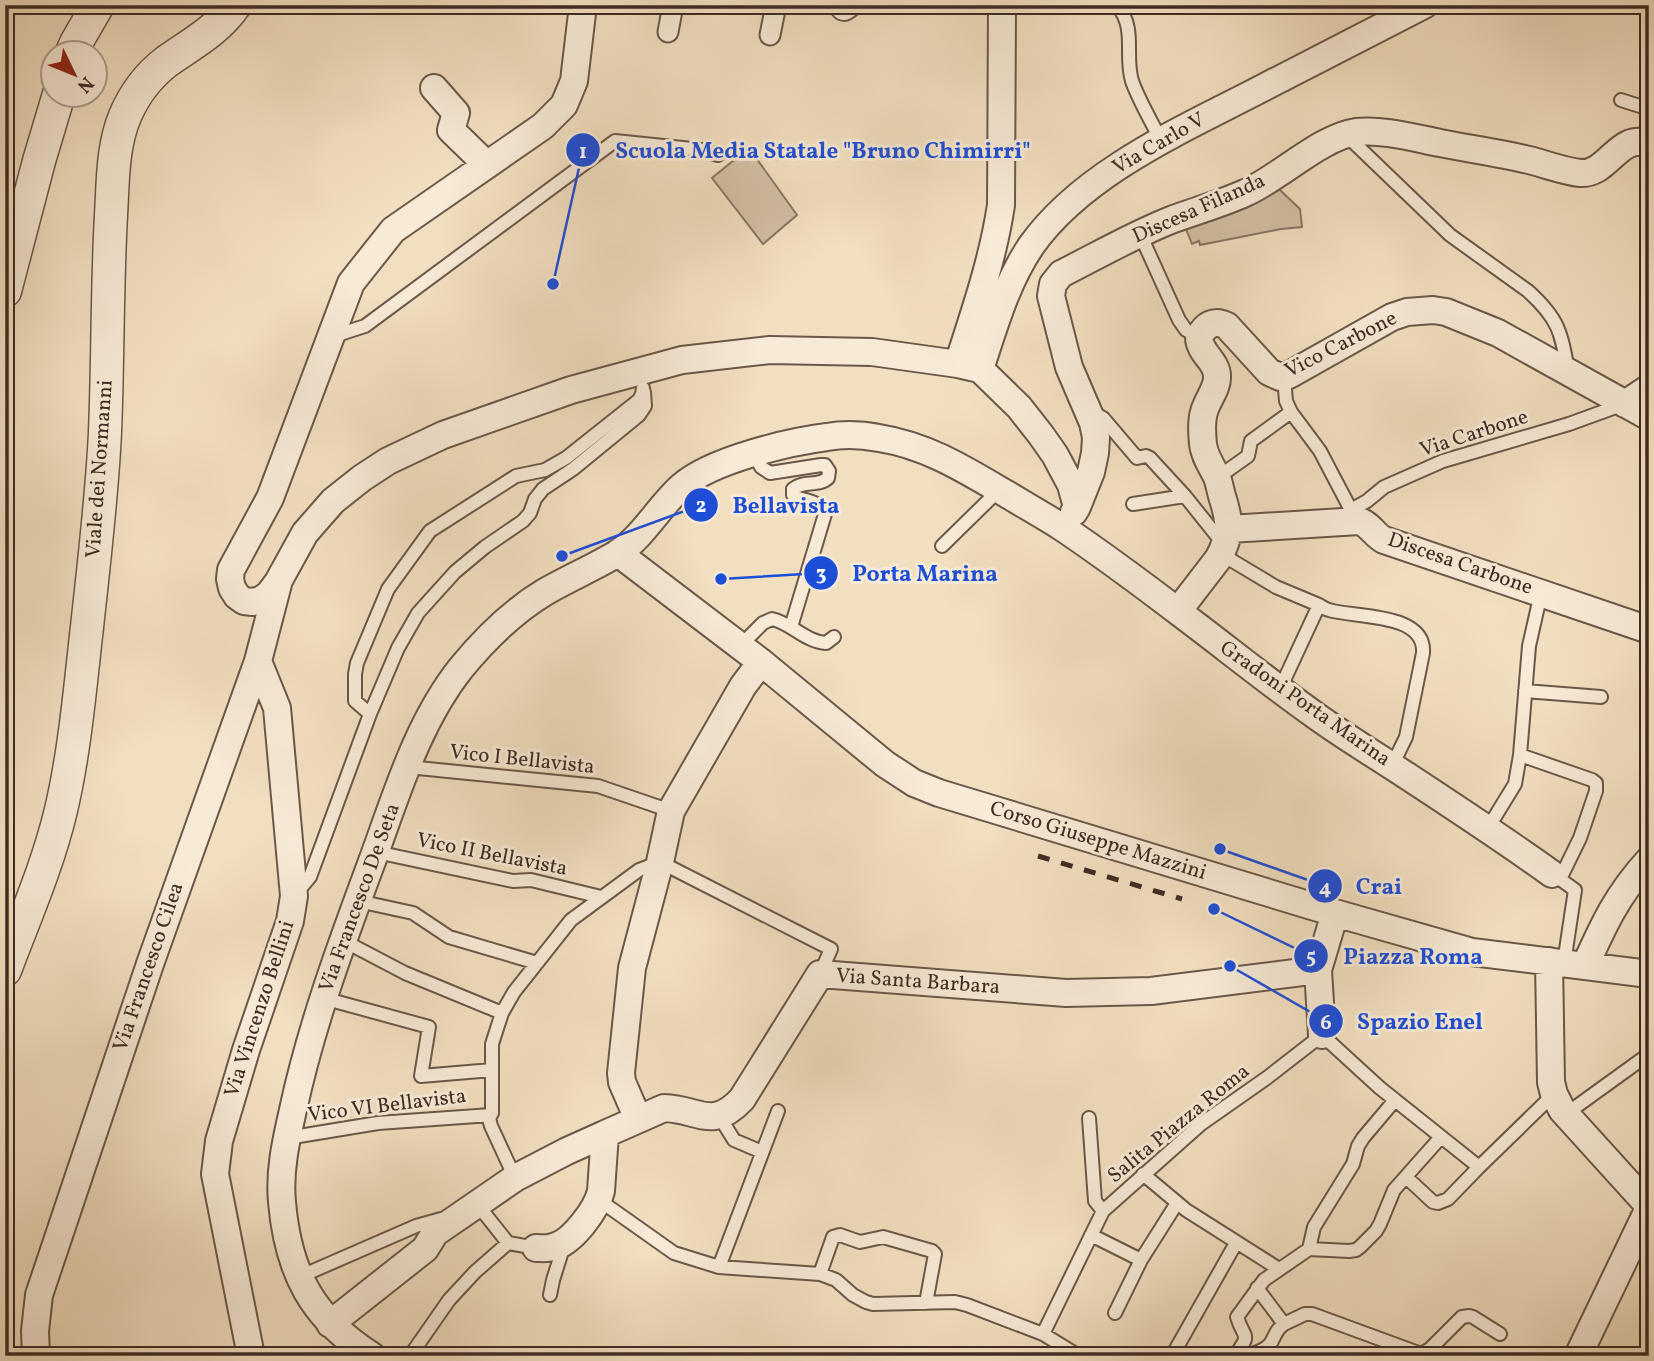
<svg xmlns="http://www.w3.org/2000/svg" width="1654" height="1361" font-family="Vollkorn,serif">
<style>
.green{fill:#d3c0a5;stroke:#887664;stroke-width:2}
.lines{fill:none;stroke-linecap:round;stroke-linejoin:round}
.service-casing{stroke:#6b584a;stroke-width:16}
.pedestrian-casing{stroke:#6b584a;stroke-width:23}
.minor-casing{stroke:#6b584a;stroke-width:30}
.tertiary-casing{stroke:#6b584a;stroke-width:35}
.service{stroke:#f7ead6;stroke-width:12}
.pedestrian{stroke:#f7ead6;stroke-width:19}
.minor{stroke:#f7ead6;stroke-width:26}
.tertiary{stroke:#f7ead6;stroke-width:32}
.rail{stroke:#3e2b23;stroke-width:5;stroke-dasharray:12 12;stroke-linecap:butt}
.labels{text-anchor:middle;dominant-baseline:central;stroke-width:6;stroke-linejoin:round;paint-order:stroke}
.street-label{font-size:21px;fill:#3e2b23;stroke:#f7ead6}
.leader{fill:none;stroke:#1d4ed8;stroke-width:2.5}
.callout-dot{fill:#1d4ed8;stroke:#f7ead6;stroke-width:2.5}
.mark-label{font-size:21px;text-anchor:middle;font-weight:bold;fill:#fff}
.callout-label{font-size:23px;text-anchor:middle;font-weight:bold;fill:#1d4ed8;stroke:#f7ead6;stroke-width:6;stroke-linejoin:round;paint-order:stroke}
</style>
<rect width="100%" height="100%" fill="#f2dfc0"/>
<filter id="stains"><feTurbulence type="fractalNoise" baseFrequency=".00286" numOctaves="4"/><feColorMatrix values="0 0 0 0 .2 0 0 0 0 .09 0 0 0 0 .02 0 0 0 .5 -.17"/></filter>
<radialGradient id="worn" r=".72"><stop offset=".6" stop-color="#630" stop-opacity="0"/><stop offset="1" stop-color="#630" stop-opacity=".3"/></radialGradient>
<path class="green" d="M749,148L797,215L763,244L712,178Z
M1279,189L1300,209L1302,227L1281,229L1200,245L1199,241L1192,244L1184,224L1241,204Z"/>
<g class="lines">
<g class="service-casing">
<path id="service" d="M1117,5C1137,29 1124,54 1132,81C1139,101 1152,122 1161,141
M1621,100L1649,109
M1347,136L1450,235L1528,291C1559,319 1561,332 1568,371
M1140,234L1179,320L1186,330L1199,337
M331,337L365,326L615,141L702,150L718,155
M1284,377L1286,401L1291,412L1320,451L1351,510
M1092,412L1103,418L1137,458L1146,456L1150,458L1185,496L1225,546
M754,453L761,467L770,473L821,465H825L829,471L828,478C819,487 803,480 793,489V495L795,497C807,501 820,501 825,514L791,627
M1217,478L1248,456L1251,441L1291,412
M1133,504L1185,496
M1352,521L1351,510L1367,501L1384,487L1443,461L1569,424L1624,404
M942,546L999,490
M1221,554L1276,587L1319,605L1280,689
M1319,605C1322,607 1325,609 1329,610C1354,618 1426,612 1423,653L1406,737L1392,766
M740,646L763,623L772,619C791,623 806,642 826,643L834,637
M1525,691L1601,697
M370,714L398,648L418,613L455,572L485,547L523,521L530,513L535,499L543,489L573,469L639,415L645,406L644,392
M1520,755L1529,646L1541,593
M408,767L598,786L671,811
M1488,828L1515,784L1520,755L1592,780L1596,783V791L1580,838L1560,879
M376,852L513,881L531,880L601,897
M1553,874L1575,890L1564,963
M295,895L310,877L370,714L355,701V674L357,663L388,589L430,531L516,476L545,470L566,458L639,400L642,394L643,388
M358,901L413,913L449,937L537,963
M344,941L405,973L502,1013
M323,998L429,1027L421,1076L492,1070
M1566,1114L1649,1054
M719,1116L734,1140L762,1152
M1089,1118L1095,1201L1103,1211
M287,1138L378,1123L491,1115
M1143,1174L1186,1210L1279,1269
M1406,1177L1433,1202L1438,1203L1448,1199L1479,1167
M515,1178L491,1126L489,1118L492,1113V1044L502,1013L514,992L571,920L639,870L660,862L831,949L820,974
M599,1200L674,1253L719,1267L820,1274L836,1280L853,1295L866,1302L873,1304L955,1302L967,1305L1043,1334L1079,1356
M477,1204L508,1243L536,1248
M1091,1235L1141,1260L1177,1203
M1309,1249L1314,1227L1353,1164L1358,1146L1363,1138L1395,1100
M719,1267L778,1111
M820,1274L833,1237L840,1235L860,1242L883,1237L932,1251L935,1254L926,1303
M299,1277L416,1226L441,1219
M550,1295L553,1280L564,1245
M1115,1313L1141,1260
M1284,1324L1305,1314H1312L1421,1354L1430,1349L1462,1317L1469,1316L1473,1317L1500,1334
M1043,1334L1103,1211L1201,1124L1268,1077L1322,1035L1380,1088L1479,1167L1554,1094
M410,1356L449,1300L475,1272L508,1243
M1172,1356L1236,1243
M1235,1356C1252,1332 1244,1340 1237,1317L1264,1280L1309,1249L1349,1251L1356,1250L1360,1247L1376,1231L1380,1224L1394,1190L1441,1137
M1247,1356C1254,1353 1265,1351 1270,1344C1276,1336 1274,1331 1284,1324L1257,1288"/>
</g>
<g class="pedestrian-casing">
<path id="pedestrian" d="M668,32L673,5
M770,35L776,5"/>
</g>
<g class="minor-casing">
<path id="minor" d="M583,5L574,81L564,105L543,126L393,230L351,283L270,498L231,570L230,579L232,588L237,596L244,601L253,602L261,600L269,594L278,582L305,533L333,501L362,478L388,461L443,435L571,390L682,360L770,350L872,352L958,364
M844,5V7L847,5
M1002,5L1001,205C993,259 975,311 958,364L980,369L1019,407L1041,435L1055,455L1071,485L1077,507L1074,512
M434,88L456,113L451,130L487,165
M980,369C994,327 1006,283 1031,246C1081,175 1177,132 1253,93C1310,64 1367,34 1424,5
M1625,404L1649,388
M1077,507L1091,472L1095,453L1096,437L1093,423L1069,367L1051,296L1053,284L1061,274C1097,256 1133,235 1171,220C1195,211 1221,204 1245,193C1279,178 1321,137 1356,132C1383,129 1414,138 1440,143C1470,149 1500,153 1529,160C1545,164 1563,171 1580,173C1609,175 1618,132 1649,144
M1229,529L1359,521C1370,524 1374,535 1384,540L1649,630
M618,553L761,662L885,764L914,783L939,793L1335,913L1472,952L1649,974
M1178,611L1218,559C1232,534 1230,521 1222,496C1220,489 1219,481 1216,475C1211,465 1204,455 1203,444C1202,434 1201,422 1204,412C1207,400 1218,388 1217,376C1217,361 1199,353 1199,337C1205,325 1214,319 1227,326L1269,372L1280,377L1289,375L1392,317L1407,312L1433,310L1446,312L1498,333L1649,417
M1549,961L1551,1082L1554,1094L1562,1110L1649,1206
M1585,966C1604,924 1617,895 1649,860
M1318,970L1322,1035
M638,1119L622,1082L621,1073L632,968L660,862L671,811L743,686L761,662
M536,1248C542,1248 548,1249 553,1247C572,1243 597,1209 601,1191L605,1134L664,1108C699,1109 712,1131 742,1099L820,974L1066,993L1151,991L1318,970L1335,913
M330,1324L425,1249L435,1233L515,1178L567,1151L605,1134
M36,1356L35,1331L39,1295L150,964L258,661L278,584
M251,1356L215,1174L219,1141L246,1050L290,921L294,896L277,708L258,661
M372,1356C312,1318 288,1272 282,1202C279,1171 286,1141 293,1110C311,1026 341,945 371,864C396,797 416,725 461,668C485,639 513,611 545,592C569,578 595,567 618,553C644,536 659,506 682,486C712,460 788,442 827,437C844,434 863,435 879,438C929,446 967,471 1010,496C1028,507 1046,517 1063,528C1103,555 1142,584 1180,613C1224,646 1267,681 1312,713C1339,733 1369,751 1398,770C1450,804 1502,838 1552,874
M1578,1356L1649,1208"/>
</g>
<g class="tertiary-casing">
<path id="tertiary" d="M72,52L76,43L98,5
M5,291L39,161L59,94
M5,970C25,917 48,865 61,810C75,750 80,688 87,627C94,562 102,497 105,432C108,360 107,287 111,215C113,183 112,147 125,116C134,95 148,76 166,62C191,44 217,31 235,5"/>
</g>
<use href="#service" class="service"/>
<use href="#pedestrian" class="pedestrian"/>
<use href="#minor" class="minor"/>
<use href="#tertiary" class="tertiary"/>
<path class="rail" d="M1038,856L1182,899"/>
</g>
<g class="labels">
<g class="street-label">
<text transform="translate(1159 144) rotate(-30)">Via Carlo V</text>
<text transform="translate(1199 209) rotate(-24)">Discesa Filanda</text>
<text transform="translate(1341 345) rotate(-27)">Vico Carbone</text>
<text transform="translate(1474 434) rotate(-18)">Via Carbone</text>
<text transform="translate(100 469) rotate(-86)">Viale dei Normanni</text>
<text transform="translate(1460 564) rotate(19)">Discesa Carbone</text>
<text transform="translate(1305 704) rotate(35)">Gradoni Porta Marina</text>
<text transform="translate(522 760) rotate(6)">Vico I Bellavista</text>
<text transform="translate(1098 841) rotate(17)">Corso Giuseppe Mazzini</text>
<text transform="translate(492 855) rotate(11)">Vico II Bellavista</text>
<text transform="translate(360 898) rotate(-70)">Via Francesco De Seta</text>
<text transform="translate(149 967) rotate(-71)">Via Francesco Cilea</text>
<text transform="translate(918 982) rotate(4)">Via Santa Barbara</text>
<text transform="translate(260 1009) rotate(-72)">Via Vincenzo Bellini</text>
<text transform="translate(387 1106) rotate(-7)">Vico VI Bellavista</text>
<text transform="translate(1179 1124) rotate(-39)">Salita Piazza Roma</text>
</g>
</g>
<path class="leader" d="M553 284L583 150M562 556L701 505M721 579L821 573M1220 849L1325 886M1214 909L1311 956M1230 966L1326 1021"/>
<g class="callout-dot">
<circle cx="553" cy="284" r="7"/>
<circle cx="562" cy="556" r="7"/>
<circle cx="721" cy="579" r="7"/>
<circle cx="1220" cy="849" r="7"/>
<circle cx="1214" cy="909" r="7"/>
<circle cx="1230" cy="966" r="7"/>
<circle cx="583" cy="150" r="18"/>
<circle cx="701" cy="505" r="18"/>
<circle cx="821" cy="573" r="18"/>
<circle cx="1325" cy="886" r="18"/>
<circle cx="1311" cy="956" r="18"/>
<circle cx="1326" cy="1021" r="18"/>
</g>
<g class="mark-label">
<text x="583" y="158">1</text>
<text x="701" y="512">2</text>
<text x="821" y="580">3</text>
<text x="1325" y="894">4</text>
<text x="1311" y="963">5</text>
<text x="1326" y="1029">6</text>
</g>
<g class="callout-label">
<text x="823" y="158">Scuola Media Statale "Bruno Chimirri"</text>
<text x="786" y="513">Bellavista</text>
<text x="925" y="581">Porta Marina</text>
<text x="1379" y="894">Crai</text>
<text x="1413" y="964">Piazza Roma</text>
<text x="1420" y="1029">Spazio Enel</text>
</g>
<rect width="1654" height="1361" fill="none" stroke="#f2dfc0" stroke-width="28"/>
<rect x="7" y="7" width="1640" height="1347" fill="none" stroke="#3e2b23" stroke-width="3.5"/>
<rect x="14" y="14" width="1626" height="1333" fill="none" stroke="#3e2b23" stroke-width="2"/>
<g transform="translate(74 74) rotate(133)"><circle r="33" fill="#f7ead6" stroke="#ad9e8e" stroke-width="2"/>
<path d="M0-5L12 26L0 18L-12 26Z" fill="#8f2418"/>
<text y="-10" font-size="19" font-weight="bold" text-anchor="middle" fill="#3e2b23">N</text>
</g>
<rect width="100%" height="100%" filter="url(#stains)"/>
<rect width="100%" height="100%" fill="url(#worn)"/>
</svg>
